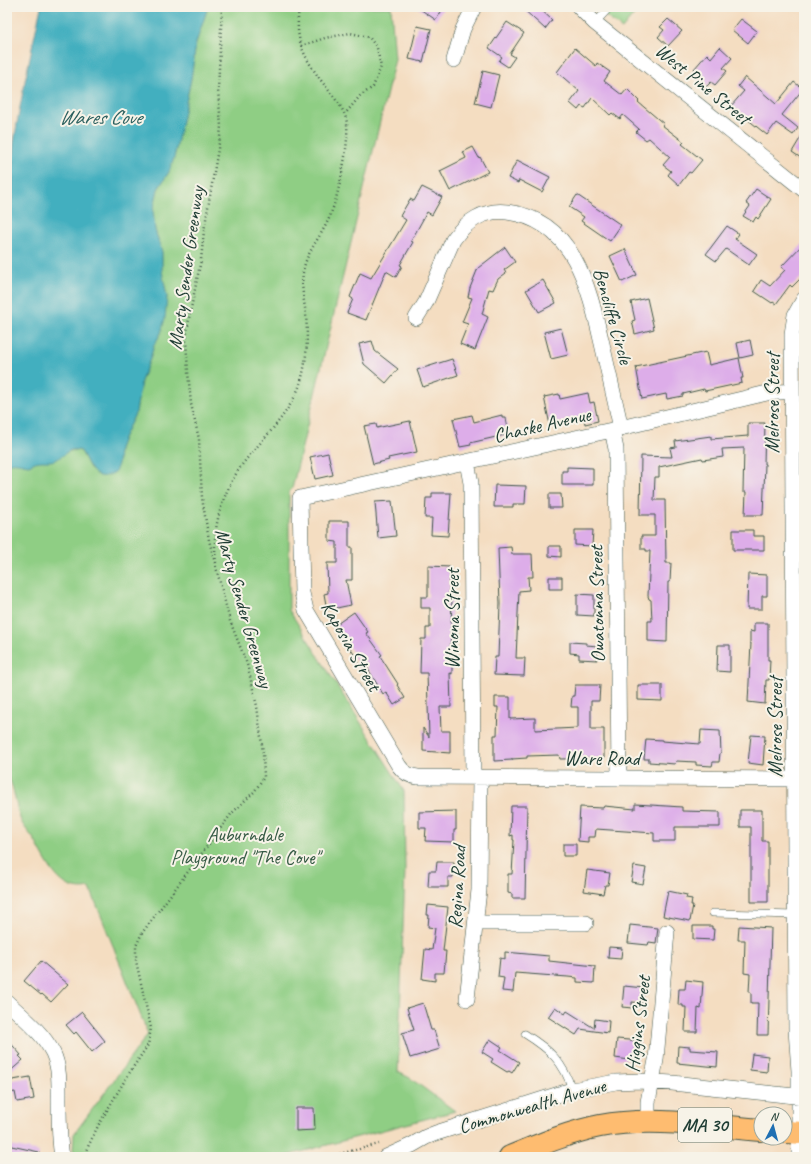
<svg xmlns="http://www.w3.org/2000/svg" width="811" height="1164" font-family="Caveat,sans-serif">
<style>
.green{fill:#8fce84;stroke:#57865c}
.water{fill:#42afbf;stroke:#30767a}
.building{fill:#ddade9}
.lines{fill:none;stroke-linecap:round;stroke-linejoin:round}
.lane-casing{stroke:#3f5549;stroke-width:8}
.street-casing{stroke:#3f5549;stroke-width:16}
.primary-casing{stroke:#3f5549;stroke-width:24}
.path{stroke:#3f5549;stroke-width:2.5;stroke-dasharray:1 3;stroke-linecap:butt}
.lane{stroke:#fff;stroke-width:7}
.street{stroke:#fff;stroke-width:15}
.primary{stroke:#febc70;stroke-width:22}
.labels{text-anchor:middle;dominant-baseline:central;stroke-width:4;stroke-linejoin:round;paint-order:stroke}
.shield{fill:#f7f3e8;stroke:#60746a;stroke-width:1}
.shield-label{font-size:19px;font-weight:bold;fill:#1f3d34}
.street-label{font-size:20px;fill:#1f3d34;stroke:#f7f3e8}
.park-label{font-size:20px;fill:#355a44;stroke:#f7f3e8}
.water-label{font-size:21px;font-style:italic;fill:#2a5f5e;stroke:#f7f3e8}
</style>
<rect width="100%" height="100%" fill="#f7f3e8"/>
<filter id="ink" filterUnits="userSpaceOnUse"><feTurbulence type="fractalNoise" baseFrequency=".025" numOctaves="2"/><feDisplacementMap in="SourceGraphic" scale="8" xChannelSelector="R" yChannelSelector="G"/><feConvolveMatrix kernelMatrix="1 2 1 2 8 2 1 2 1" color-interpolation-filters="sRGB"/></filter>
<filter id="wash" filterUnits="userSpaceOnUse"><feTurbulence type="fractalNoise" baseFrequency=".012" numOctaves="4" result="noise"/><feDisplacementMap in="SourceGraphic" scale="16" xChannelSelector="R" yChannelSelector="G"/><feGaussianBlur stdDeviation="0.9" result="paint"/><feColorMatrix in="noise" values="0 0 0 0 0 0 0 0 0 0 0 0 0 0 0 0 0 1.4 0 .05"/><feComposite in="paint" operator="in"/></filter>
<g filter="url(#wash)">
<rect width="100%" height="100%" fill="#f4ddc1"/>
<path class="green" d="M208,7H391L395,59L292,489L289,491V610L404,791L405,870L398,1072L410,1078L455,1111L282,1157H75L73,1149L74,1134L148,1034L90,888C60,895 47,862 35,841C31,834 24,828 21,821C15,805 15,788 7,774V464C11,462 15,461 19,462C22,463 22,464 25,464C30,464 35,461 40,460C43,460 47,461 50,460C62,458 68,447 81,451L91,470L118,464L119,449L123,438L136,412L141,381L150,359L154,345L161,333L167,297L162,271V252L155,230L153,211L158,189L169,172L174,158L191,79L196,43Z
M594,7H640L622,29Z"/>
<path class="water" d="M41,7H208L196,43L191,79L174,158L169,172L158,189L153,211L155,230L162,252V271L167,297L165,318L161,333L154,345L150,359L141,381L136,412L123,438L119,449L118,464L115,472C94,485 90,466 81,451C67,446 66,456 55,460C45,463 40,458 29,465C21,464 15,461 7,464V221C16,195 11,169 14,142C21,97 31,52 41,7Z"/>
<g id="blocks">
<path class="building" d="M417,7H444L436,20Z
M521,7H538L552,20L545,29Z
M668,19L682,31L668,46L658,37L664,30L660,27Z
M741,19L757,31L748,43L732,30Z
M507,22L524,33L510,54L515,57L508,67L499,61L502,57L489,48Z
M417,26L431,29L423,62L409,59Z
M720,47L732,58L723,68L727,71L715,85L711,82L706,87L693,75L696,71L694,69L707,54L711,58Z
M575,48L596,66L597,63L610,72L604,81L622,95L627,89L639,101L638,102L664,124L662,125L684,142L682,144L702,160L691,173L689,172L679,185L668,175L671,171L663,165L670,157L649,138L646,140L636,132L639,129L623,115L620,119L612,113L610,115L592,98L585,108L581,106L578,110L570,103L579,91L557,72Z
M483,71L499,75L491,107L475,103Z
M745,77L776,104L794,82L803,89L782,115L798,128L793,135L776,123L767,135L731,106L744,91L738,86Z
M804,132V160L792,152Z
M473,147L479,158L480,157L488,172L450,191L440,171L466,158L463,152Z
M517,160L550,177L542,192L519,180L518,183L508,178Z
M422,187L442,197L432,215L427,212L411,241L413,242L400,265L402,266L396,277L386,271L366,320L347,313L353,299L350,297L360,273L371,278L406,220L400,216L410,199L414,201Z
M756,189L771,199L758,219L756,217L753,222L743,216L750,206L746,203Z
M577,195L621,225L610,241L581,221L584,217L569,207Z
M727,226L739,234L735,239L757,254L749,265L726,249L716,261L706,254Z
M804,243V275L792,287L790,285L776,304L773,302L772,303L754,291L761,280L770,286L785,270L781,267Z
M505,247L515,262L504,270L506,273L498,279L493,290L489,289L482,314L488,317L475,350L460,344L468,324L462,322L472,298L468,297L470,288L478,268Z
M625,249L637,275L622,282L610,256Z
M543,280L556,303L539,312L526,290Z
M647,298L654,329L635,334L632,321L635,320L631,302Z
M561,328L568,355L551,359L544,332Z
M750,340L753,355L740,358L737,343Z
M372,341L375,351L398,369L386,383L364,364L359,344Z
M706,352L709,365L739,358L743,378H741L742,383L705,391L704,389L683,394V396L667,399L666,394L642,399L636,367Z
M452,359L458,375L423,387L417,370Z
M588,393L590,403L594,402L598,421L585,424L584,418L550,425L544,397L559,394L560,399Z
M472,415L474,422L502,415V418H506L509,434L470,443L471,445L460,447L453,419Z
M410,421L417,452L388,458L389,460L373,464L364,426L376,424L377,428L381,427Z
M748,423H765L764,464H765L763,515H745L746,492H743L744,448L722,449L723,457L703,460L702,458L659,467V477H655L654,500H665L666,563H671L670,582H668L667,642L648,641V621H652L651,600L649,599L648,596L650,551H646V549H641V536H655V515H640L641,456L672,457L670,448L676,447L675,441L711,436V439L748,436Z
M328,453L333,475L315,479L310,457Z
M567,467L593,468V485H562V471H567Z
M495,485L526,486L525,504H513V507H494Z
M432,493H451L448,536L431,535L432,518H425L426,498H432Z
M549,494H561L562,508H549Z
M392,501L396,536L378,538L375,502Z
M329,521H349V547H352V580H346L351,605L327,610L324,594L328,593L327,563H337V542L329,541Z
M575,530H593L592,546L575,545Z
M733,530H753V536H764V550H733Z
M549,546H561V557L549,556Z
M511,547L512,554H532L533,577H528L529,590L519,591L516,658H525L524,676L494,675L495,657H498L500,604L498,548Z
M428,566L450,567L449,598H452L450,656H452V674L450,673L451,707H440L441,731H450V753L423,751V728L429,737L427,673H420L421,639H426V628H430V608H421V597H428Z
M748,574L767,575V596H762V609H747Z
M549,577H562V589H549Z
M577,594L594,595V616L577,615Z
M354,612L368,632L366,633L382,655L380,656L398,684L397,685L405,698L394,705L386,692L383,694L365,664L361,667L352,655L354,654L334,626Z
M754,623H768V660H770L769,680H766L765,704L748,702L751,643H750V631L754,632Z
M570,642L586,643V645L598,646L597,660L579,659V654L570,653Z
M718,645H730V672L717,671Z
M575,685H600L599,701H591V729H604V758L560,759L559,755L527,756V758L512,759V760L494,761V735H497L498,707H495V697H510V719L535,718V730L578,728V707H571L572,696H574Z
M638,685H662V701L638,700Z
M701,730L720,731L721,753H720L719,762H713L712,766L696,765V762L676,761L675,764L649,762V759H644L646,739L662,740V741L700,744Z
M751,735L765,736L763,765L748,763Z
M635,804L682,807V811L720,812V827H675V841H654V833L596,829L595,837H588V842L578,841L580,807L603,808L604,806L635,809Z
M511,806H527L525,898H512V894L508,893V874H512L514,840H513V835L510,836Z
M740,810H762V841H768V902H751V827H740Z
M456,811V830H454V842L425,841L426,828H419V812Z
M563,844H576V856H563Z
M437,862H454L453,877H448V887H428L429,871H436Z
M634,866L646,868L643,884L631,882Z
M587,870L610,873L608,885H605L603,894L584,891Z
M668,891L687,895L686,898L692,899L691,905H693L690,921L663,916Z
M428,905L448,907L443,951H446L444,973H435V981L422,979L425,949L432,950L435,928L428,927L429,915H427Z
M630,925L658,928L656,943L649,942L648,945L628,943Z
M693,926H712V929H714L713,940L693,939Z
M739,926L771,928L768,1035H757L758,1003H751V992H749L750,974L744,973L745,940H738Z
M609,947L622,948L621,959L608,958Z
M505,952L549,956V961L595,966L594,983L577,982V978L568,977L515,973L513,992L502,991L504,978L498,977L500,958L505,959Z
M41,961L68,984L51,1002L42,994L41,995L24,981Z
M686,980L703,982L701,1009L698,1008L697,1032H685L686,1007H683V1005H678L679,989H685Z
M624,986L644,988L643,1003L632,1002V1008L622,1007Z
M423,1003L431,1030H434L440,1049L410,1058L402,1033L414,1030L407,1008Z
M555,1007L565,1014L567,1011L594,1028L595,1019L609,1021L608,1033L580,1029L576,1035L548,1017Z
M82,1012L105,1041L92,1052L76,1032L74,1034L66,1025Z
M7,1039L21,1055L19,1056L23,1060L7,1074Z
M490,1039L502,1047L500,1050L519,1062L512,1073L509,1071L507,1072L491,1062L493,1059L482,1052Z
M617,1039L640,1041L637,1061L615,1058Z
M678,1046L690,1047V1050L718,1052L717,1067L677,1063Z
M752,1054L768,1056L767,1072L750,1070Z
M30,1077L34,1099L17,1102L15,1092L9,1093L7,1081Z
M296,1108H314L315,1130L296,1131Z
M7,1145L39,1152L38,1157H7Z"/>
</g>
</g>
<g filter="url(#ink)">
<use href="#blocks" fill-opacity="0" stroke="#3f5549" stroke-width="1"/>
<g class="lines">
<g class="lane-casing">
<path id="lane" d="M595,23L610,7
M713,913L795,915
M525,1034C549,1049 564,1062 572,1090"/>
</g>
<g class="street-casing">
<path id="street" d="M579,7L595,23L804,190
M454,60L463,29L474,7
M416,318L426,302L453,240C465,222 484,209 507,212C576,220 590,292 603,348C609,374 615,401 621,428
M792,391L767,393L612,430L300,498L302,593L306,610L399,766C404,773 409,776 418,777L795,779
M612,430L616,449L619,778
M467,462L471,483L473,777
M476,923H586
M467,999L479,890L480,777
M7,1002C23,1017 43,1033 53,1053C60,1068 59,1085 59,1101C59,1120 59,1139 62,1157
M648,1121V1102L656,1060L667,932
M386,1157L412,1145L426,1137L436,1133L572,1090L616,1082L640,1081L672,1083L804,1097
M799,1157V1071L796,1030L792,334L795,315L804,299"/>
</g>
<g class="primary-casing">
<path id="primary" d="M785,1132L804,1133
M510,1157C539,1145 569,1132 600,1126C651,1116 709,1126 761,1130"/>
</g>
<path class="path" d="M301,46L325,38L350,33L369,37L377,48L381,67L373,87L360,96L345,114
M216,563C215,555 215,547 215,539C217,509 230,478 249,456C267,435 289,413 299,387C307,364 308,340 306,315C304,299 300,284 304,267C309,248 323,234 330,216C339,194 349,147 347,124C346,112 337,101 330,92C318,77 302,56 299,37C297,27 298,17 299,7
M83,1157L99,1124L128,1075L148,1045L151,1028L136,961V946L142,933L232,813L254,792L264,777L263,753L257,706L247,664L230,621L209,540L202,498L199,439L191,404L188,372L186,340L189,318L201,260L204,231L220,137L221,126L218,90L222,7
M328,1157L379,1144"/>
<use href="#lane" class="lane"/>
<use href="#street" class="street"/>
<use href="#primary" class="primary"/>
</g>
</g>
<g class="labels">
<rect class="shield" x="678" y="1108" width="54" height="34" rx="3"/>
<g class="shield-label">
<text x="705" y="1125">MA 30</text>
</g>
<g class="street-label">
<text transform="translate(703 84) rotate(39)">West Pine Street</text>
<text transform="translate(186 268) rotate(-82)">Marty Sender Greenway</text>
<text transform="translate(613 316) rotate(74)">Bencliffe Circle</text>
<text transform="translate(772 403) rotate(-90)">Melrose Street</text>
<text transform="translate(542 425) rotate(-13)">Chaske Avenue</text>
<text transform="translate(597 604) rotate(-91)">Owatonna Street</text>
<text transform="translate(244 608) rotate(74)">Marty Sender Greenway</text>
<text transform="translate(452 619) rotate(-90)">Winona Street</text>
<text transform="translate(351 646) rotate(60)">Kaposia Street</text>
<text transform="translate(775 727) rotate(-90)">Melrose Street</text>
<text x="602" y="758">Ware Road</text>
<text transform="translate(457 887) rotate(-87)">Regina Road</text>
<text transform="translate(638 1024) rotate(-83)">Higgins Street</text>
<text transform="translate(532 1106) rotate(-16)">Commonwealth Avenue</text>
</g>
<g class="park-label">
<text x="245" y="834">Auburndale<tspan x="245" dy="23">Playground "The Cove"</tspan></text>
</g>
<g class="water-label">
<text x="100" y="117">Wares Cove</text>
</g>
</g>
<rect width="811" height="1164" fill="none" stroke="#f7f3e8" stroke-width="24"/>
<g transform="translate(773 1126) rotate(6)"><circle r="19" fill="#f7f3e8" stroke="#a1aaa0"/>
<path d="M0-3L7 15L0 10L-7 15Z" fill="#1f6fb2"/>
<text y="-6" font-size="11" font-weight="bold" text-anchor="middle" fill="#1f3d34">N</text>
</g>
</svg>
